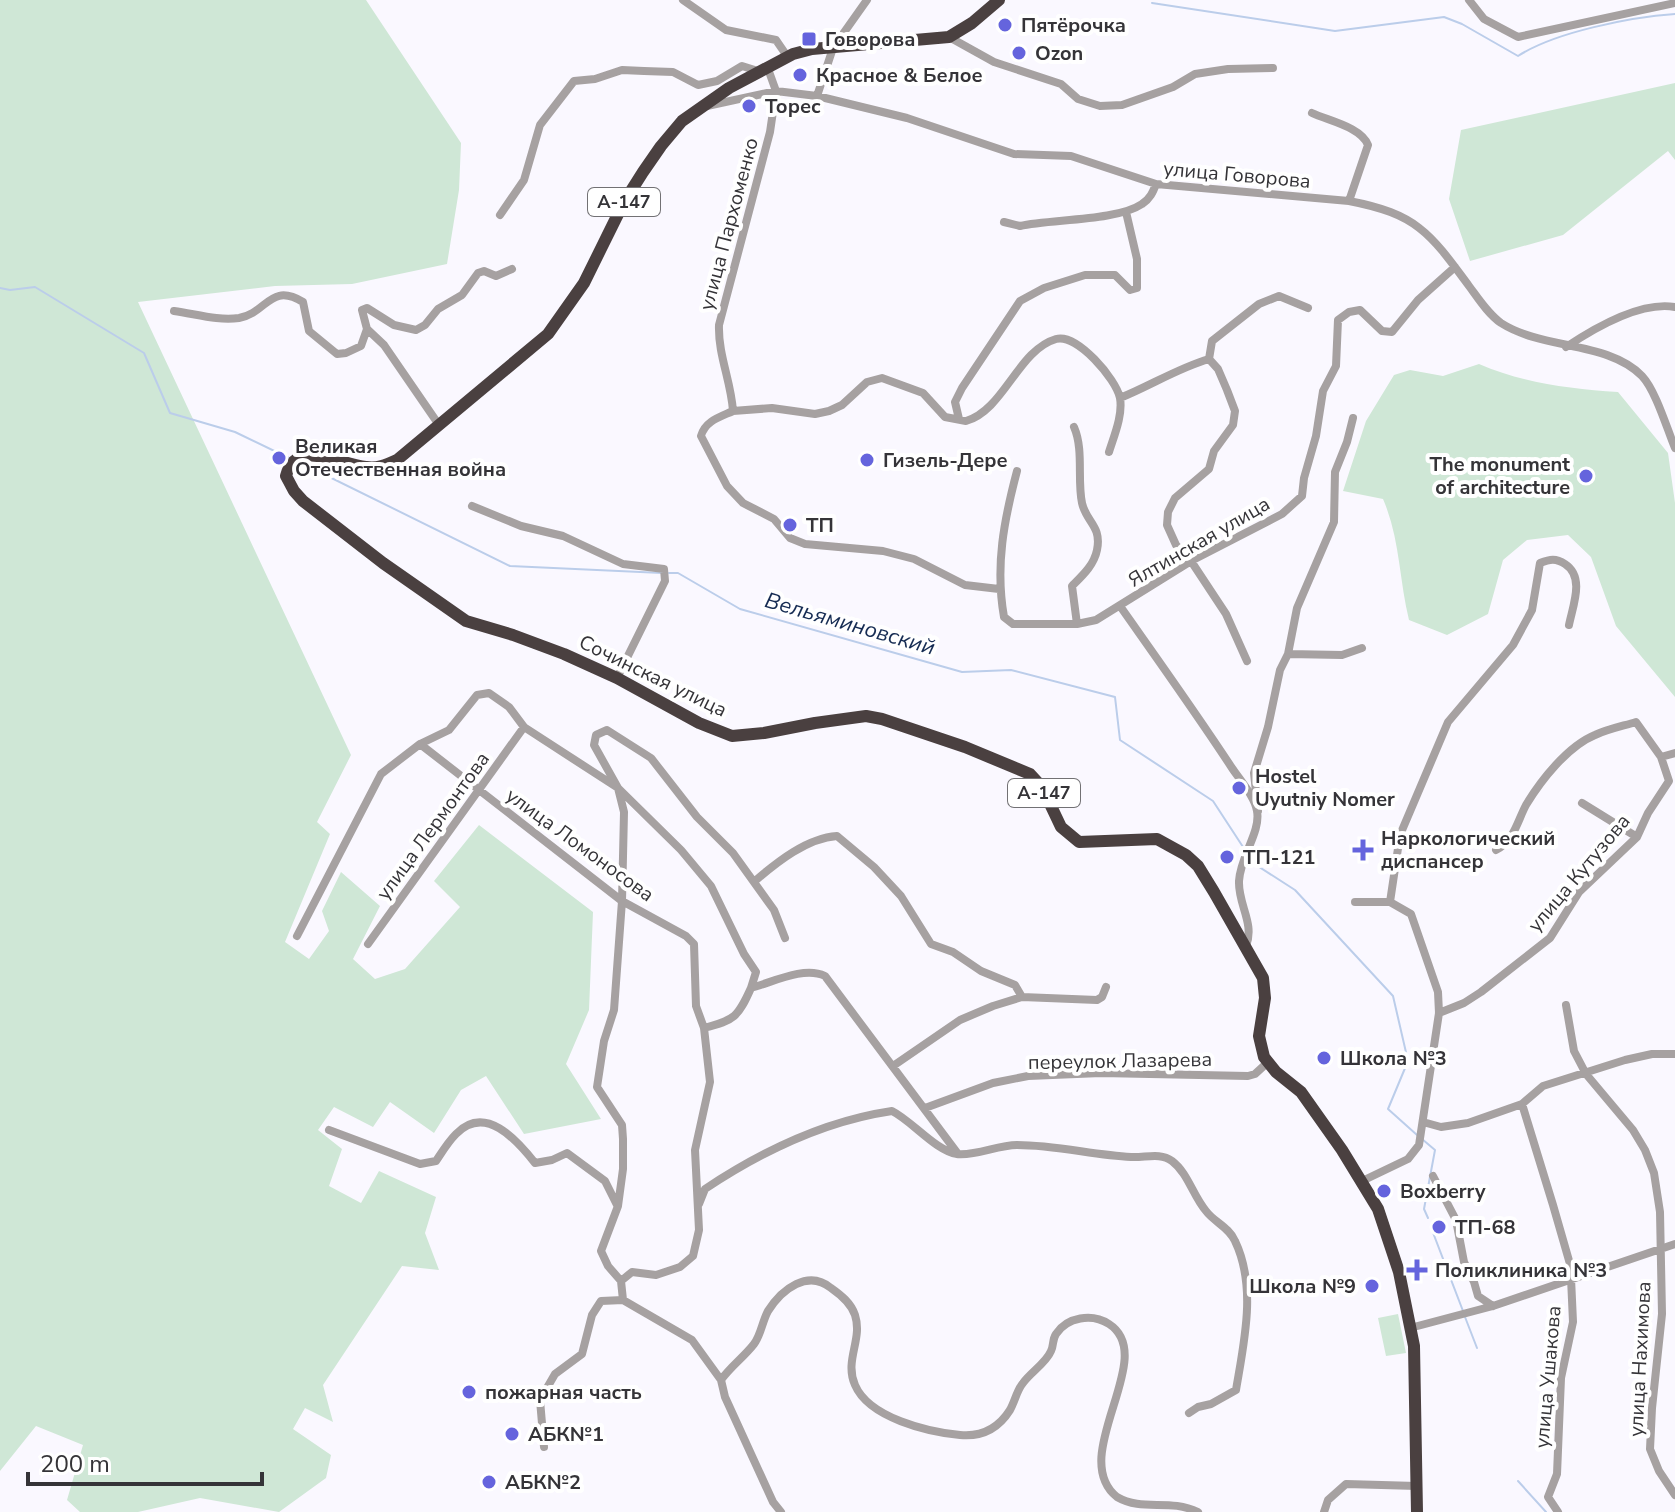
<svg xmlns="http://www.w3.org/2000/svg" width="1675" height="1512" font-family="'Nunito Sans',sans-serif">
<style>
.green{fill:#cfe7d6}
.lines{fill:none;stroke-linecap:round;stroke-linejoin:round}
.stream{stroke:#bbcdea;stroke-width:2}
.minor{stroke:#a6a1a1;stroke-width:8}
.highway{stroke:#4a4040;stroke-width:12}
.poi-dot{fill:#6564dd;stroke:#fff;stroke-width:3}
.labels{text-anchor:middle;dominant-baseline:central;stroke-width:8;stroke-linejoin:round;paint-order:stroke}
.shield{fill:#fff;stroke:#727174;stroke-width:2}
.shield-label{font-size:18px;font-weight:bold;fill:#353438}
.poi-label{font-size:20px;font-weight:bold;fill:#353438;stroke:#fff;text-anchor:start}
.street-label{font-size:20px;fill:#353438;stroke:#fff}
.water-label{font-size:22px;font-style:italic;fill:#162c53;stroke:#fff}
</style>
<rect width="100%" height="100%" fill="#faf8ff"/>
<path class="green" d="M0,0H366L461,143L459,190L447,264L352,284L275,286L138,302L351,755L317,822L330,834L285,942L309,959L329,931L322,911L341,872L380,906L353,959L375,979L405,969L460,907L434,881L479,825L593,912L589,1010L566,1064L601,1119L524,1134L486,1076L461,1090L434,1133L390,1102L373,1127L334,1107L318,1130L342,1149L329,1186L361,1203L379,1171L436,1197L425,1233L439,1270L402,1266L323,1385L333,1422L305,1408L293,1429L331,1455L326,1478L279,1512L200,1498L138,1512H80L67,1500L83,1445L36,1426L0,1471Z
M1675,83V160L1668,151L1563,235L1470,261L1449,199L1461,130Z
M1479,364C1523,383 1570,389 1618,392L1668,453L1675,503V697L1616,626L1591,557L1568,535L1527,540L1503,560L1488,614L1447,635L1409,620C1399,579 1400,538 1383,499L1343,491L1366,421L1394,375L1410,370L1443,376Z
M1398,1314L1406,1353L1386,1356L1378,1318Z"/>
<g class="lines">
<path class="stream" d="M1152,3L1335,31L1444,17L1462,24L1518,56C1555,32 1631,17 1675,14
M0,288L10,290L35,287L144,353L170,413L235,432L291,459
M301,463L510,566L662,573
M669,573H678L740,609L962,672L1011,670L1115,697L1120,740L1213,801L1245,850
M1248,856L1253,863L1295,890L1393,996L1408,1061L1388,1109L1417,1135
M1422,1139L1435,1150L1424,1209L1428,1218
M1432,1230L1463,1311
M1465,1317L1477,1348
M1518,1481L1546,1512"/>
<path class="minor" d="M683,0L726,30L776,40L787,56
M1469,0L1484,19L1518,37L1675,3
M949,37L994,62L1061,84L1078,99L1100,106L1122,105L1173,87L1195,74L1228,69L1273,68
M767,66L776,91L770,132L719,325C718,355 731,381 733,411C720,417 705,421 701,436L727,486L743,503L774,519L790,538L805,544L883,551L914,559L965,585L999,589
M817,96L833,48L867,0
M707,106L776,91L817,96L907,118L1014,154L1071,156L1156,184L1349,201C1417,214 1430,233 1469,286C1478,298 1488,314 1501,323C1543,350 1608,341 1642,376C1656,391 1667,429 1675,448
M1312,113C1329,121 1361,127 1368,145L1349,201
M500,215L524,180L540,125L574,81L595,79L622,70L644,71L673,72L698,85L717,81L742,66L758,71
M1004,222L1020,226C1052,219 1117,221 1142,204C1150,199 1153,192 1156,184
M174,311C196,314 218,321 239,318C267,313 270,282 303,302L309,331L337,354L346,353L361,346L367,329
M1566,347C1593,329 1641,301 1675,307
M1209,359L1212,341L1259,304L1279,296L1308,308
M1120,398C1150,386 1178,368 1209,359L1218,369L1227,390L1235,411L1233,425L1214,451L1209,469L1175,498L1168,512L1167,525L1176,545L1191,561L1226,614L1247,661
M733,411L772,408L815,414L829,411L842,405L867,382L882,378L923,393L945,417L966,421C1004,410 1018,350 1056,339C1077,333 1116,379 1120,398C1123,415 1114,436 1109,452
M959,419L955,402L962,388L1020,301L1044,288L1085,275H1115L1130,290L1137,288V259L1126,212
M439,425L384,345L367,329L362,310L367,308L394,325L416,330L425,325L438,309L462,295L478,273L484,271L496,276L512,269
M1074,427C1084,450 1077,479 1082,503C1086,522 1102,526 1097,550C1094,565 1083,575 1072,586L1077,624
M1017,471C1004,520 995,566 1004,617L1013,624H1077L1096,620L1191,561L1282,514L1302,496L1304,478L1316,436L1323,391L1336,366L1338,320L1349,312L1360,310L1382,331L1392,332L1418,300L1455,267
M472,506L521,526L563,536L623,564L664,569L665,581L617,678
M1120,606C1158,660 1196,713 1232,768C1240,780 1255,797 1257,811C1261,832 1240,857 1239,881C1238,905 1255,923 1246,946
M1288,654L1342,655L1362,648
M420,744L622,901L686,936L694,944L696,1006L704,1028L710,1082L695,1150L699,1230L693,1256L680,1267L656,1275L632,1272L621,1281L623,1300
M1661,757L1675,753
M1582,803L1637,837
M1258,811L1254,773L1268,727L1280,670L1288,654L1297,608L1334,522L1335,472L1347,442L1353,418
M755,881C777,862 807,838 837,836L874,867L901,896L931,944L953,952L981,971L1015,985L1022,997
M1355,902H1390L1411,914L1438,992L1439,1013L1419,1145L1408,1159L1360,1182
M1390,902L1400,835L1448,722L1513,645L1532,610L1540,563C1550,559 1556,558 1565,564C1585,577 1573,605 1569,625
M297,936L381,774L420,744L449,730L477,695L489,693L509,707L524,727L618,788L681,850L711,886L744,954L756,972L751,988C773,982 804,966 825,976L958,1154
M368,944L524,727
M1566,1005L1574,1051L1586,1074L1633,1130L1645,1150L1654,1173L1660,1212L1662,1314L1652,1408L1650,1449L1659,1471L1675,1495
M1439,1013L1464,1003L1481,992L1550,938L1579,892L1637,837L1648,813L1669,781L1661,757L1636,722C1623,726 1608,729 1595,735C1568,746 1541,780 1526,805C1517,822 1514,841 1496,850
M704,1028C735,1020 738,1017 751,988
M893,1066L960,1020L993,1006L1022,997L1097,1000L1102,997L1106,987
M1522,1104L1553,1205L1570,1264L1571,1278L1573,1322L1561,1378L1557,1474L1548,1497L1558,1512
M925,1108L993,1083L1028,1076L1101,1073L1248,1076L1255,1074L1267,1063
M1423,1122L1441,1127L1468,1123L1522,1104L1543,1086L1625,1060L1652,1054H1675
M329,1130L420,1164L436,1161C442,1152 448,1142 456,1134C485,1104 516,1139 535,1163L552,1160L567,1153L605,1181L617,1205
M1433,1176L1456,1220L1464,1262L1474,1282L1478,1296L1493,1306
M699,1204L705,1189C762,1151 824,1121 892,1111C912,1121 936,1151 957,1154C977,1156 997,1145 1017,1145C1056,1145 1093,1155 1131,1157C1145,1158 1160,1152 1172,1161C1188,1173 1193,1196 1206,1211C1214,1222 1229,1227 1235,1241C1257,1287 1244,1342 1236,1390L1211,1404L1198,1407L1189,1413
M621,1281L608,1266L601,1251L618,1206L623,1169V1139L622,1125L597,1087L604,1041L614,1010L622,901L624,812L618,788L594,745L596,735L607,730L651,758L697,817L733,853L774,910L785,938
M1410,1328L1493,1306L1675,1244
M721,1380C730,1367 744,1357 754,1344C761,1335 762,1322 768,1311C782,1289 808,1269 831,1288C841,1295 851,1303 855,1315C863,1340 844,1360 855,1385C869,1418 928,1432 960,1435C981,1437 998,1429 1010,1410C1015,1401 1017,1390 1023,1383C1031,1372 1046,1363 1051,1351C1054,1345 1052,1340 1056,1334C1067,1317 1092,1313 1109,1324C1160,1357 1066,1456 1117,1497C1143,1512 1169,1498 1198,1512
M544,1447L540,1400L555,1374L582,1354L592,1315L601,1301L623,1300L692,1340L721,1380L725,1397L773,1502L781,1512
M1324,1512L1328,1500L1346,1484L1417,1486"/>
<path class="highway" d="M999,0L972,23L949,37L812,49L793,54L729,88L682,121L661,146L643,172L624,202L584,283L548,334L397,460C386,465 377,469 366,467C341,465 296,437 286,476L294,491L303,501L383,563L466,621L513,635L564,654L617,678L699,723L732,736L764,733L815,723L866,716L882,719L965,747L1030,774L1042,787L1061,827L1079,842L1157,839L1186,855L1198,866L1214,892L1263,978L1265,998L1259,1036L1264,1057L1276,1072L1301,1092L1342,1150L1378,1209L1399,1272L1414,1346L1417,1512"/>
</g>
<g class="poi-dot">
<circle cx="1005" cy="25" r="8"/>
<rect x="801" y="31" width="16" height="16" rx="4"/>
<circle cx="1019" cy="53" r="8"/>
<circle cx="800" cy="75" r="8"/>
<circle cx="749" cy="106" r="8"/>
<circle cx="279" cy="458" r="8"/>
<circle cx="867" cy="460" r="8"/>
<circle cx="1586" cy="476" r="8"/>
<circle cx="790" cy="525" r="8"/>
<circle cx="1239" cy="788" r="8"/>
<path d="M1359 838h8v8h8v8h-8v8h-8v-8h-8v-8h8z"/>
<circle cx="1227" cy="857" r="8"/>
<circle cx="1324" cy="1058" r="8"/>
<circle cx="1384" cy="1191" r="8"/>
<circle cx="1439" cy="1227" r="8"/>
<path d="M1413 1258h8v8h8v8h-8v8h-8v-8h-8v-8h8z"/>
<circle cx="1372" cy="1286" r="8"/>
<circle cx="469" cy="1392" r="8"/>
<circle cx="512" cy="1434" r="8"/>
<circle cx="489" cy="1482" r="8"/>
</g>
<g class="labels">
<g class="shield">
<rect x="588" y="188" width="72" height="28" rx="6"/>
<rect x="1008" y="779" width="72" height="28" rx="6"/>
</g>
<g class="shield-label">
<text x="624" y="202">А-147</text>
<text x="1044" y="793">А-147</text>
</g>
<g class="poi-label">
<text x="1021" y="25">Пятёрочка</text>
<text x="825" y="39">Говорова</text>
<text x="1035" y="53">Ozon</text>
<text x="816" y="75">Красное &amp; Белое</text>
<text x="765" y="106">Торес</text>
<text x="295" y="446">Великая<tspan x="295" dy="23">Отечественная война</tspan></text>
<text x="883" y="460">Гизель-Дере</text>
<text x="1570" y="464" text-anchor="end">The monument<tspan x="1570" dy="23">of architecture</tspan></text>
<text x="806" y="525">ТП</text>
<text x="1255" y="776">Hostel<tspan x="1255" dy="23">Uyutniy Nomer</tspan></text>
<text x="1381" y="838">Наркологический<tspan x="1381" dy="23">диспансер</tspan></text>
<text x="1243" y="857">ТП-121</text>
<text x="1340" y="1058">Школа №3</text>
<text x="1400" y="1191">Boxberry</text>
<text x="1455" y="1227">ТП-68</text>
<text x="1435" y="1270">Поликлиника №3</text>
<text x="1356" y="1286" text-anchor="end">Школа №9</text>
<text x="485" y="1392">пожарная часть</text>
<text x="528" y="1434">АБК№1</text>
<text x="505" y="1482">АБК№2</text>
</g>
<g class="street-label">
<text transform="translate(1237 175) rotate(5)">улица Говорова</text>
<text transform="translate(729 224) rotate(-75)">улица Пархоменко</text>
<text transform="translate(1199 542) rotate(-30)">Ялтинская улица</text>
<text transform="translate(653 676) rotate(26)">Сочинская улица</text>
<text transform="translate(433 826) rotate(-54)">улица Лермонтова</text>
<text transform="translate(580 845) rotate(36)">улица Ломоносова</text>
<text transform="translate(1579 873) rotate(-50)">улица Кутузова</text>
<text transform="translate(1120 1061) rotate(-1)">переулок Лазарева</text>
<text transform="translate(1640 1359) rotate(-87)">улица Нахимова</text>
<text transform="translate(1548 1377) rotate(-85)">улица Ушакова</text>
</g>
<g class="water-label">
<text transform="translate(850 624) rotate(16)">Вельяминовский</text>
</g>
</g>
<path d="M28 1472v12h234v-12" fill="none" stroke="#353438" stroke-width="4"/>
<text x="40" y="1472" font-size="24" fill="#353438" stroke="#ffffff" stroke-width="6" paint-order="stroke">200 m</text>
</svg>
